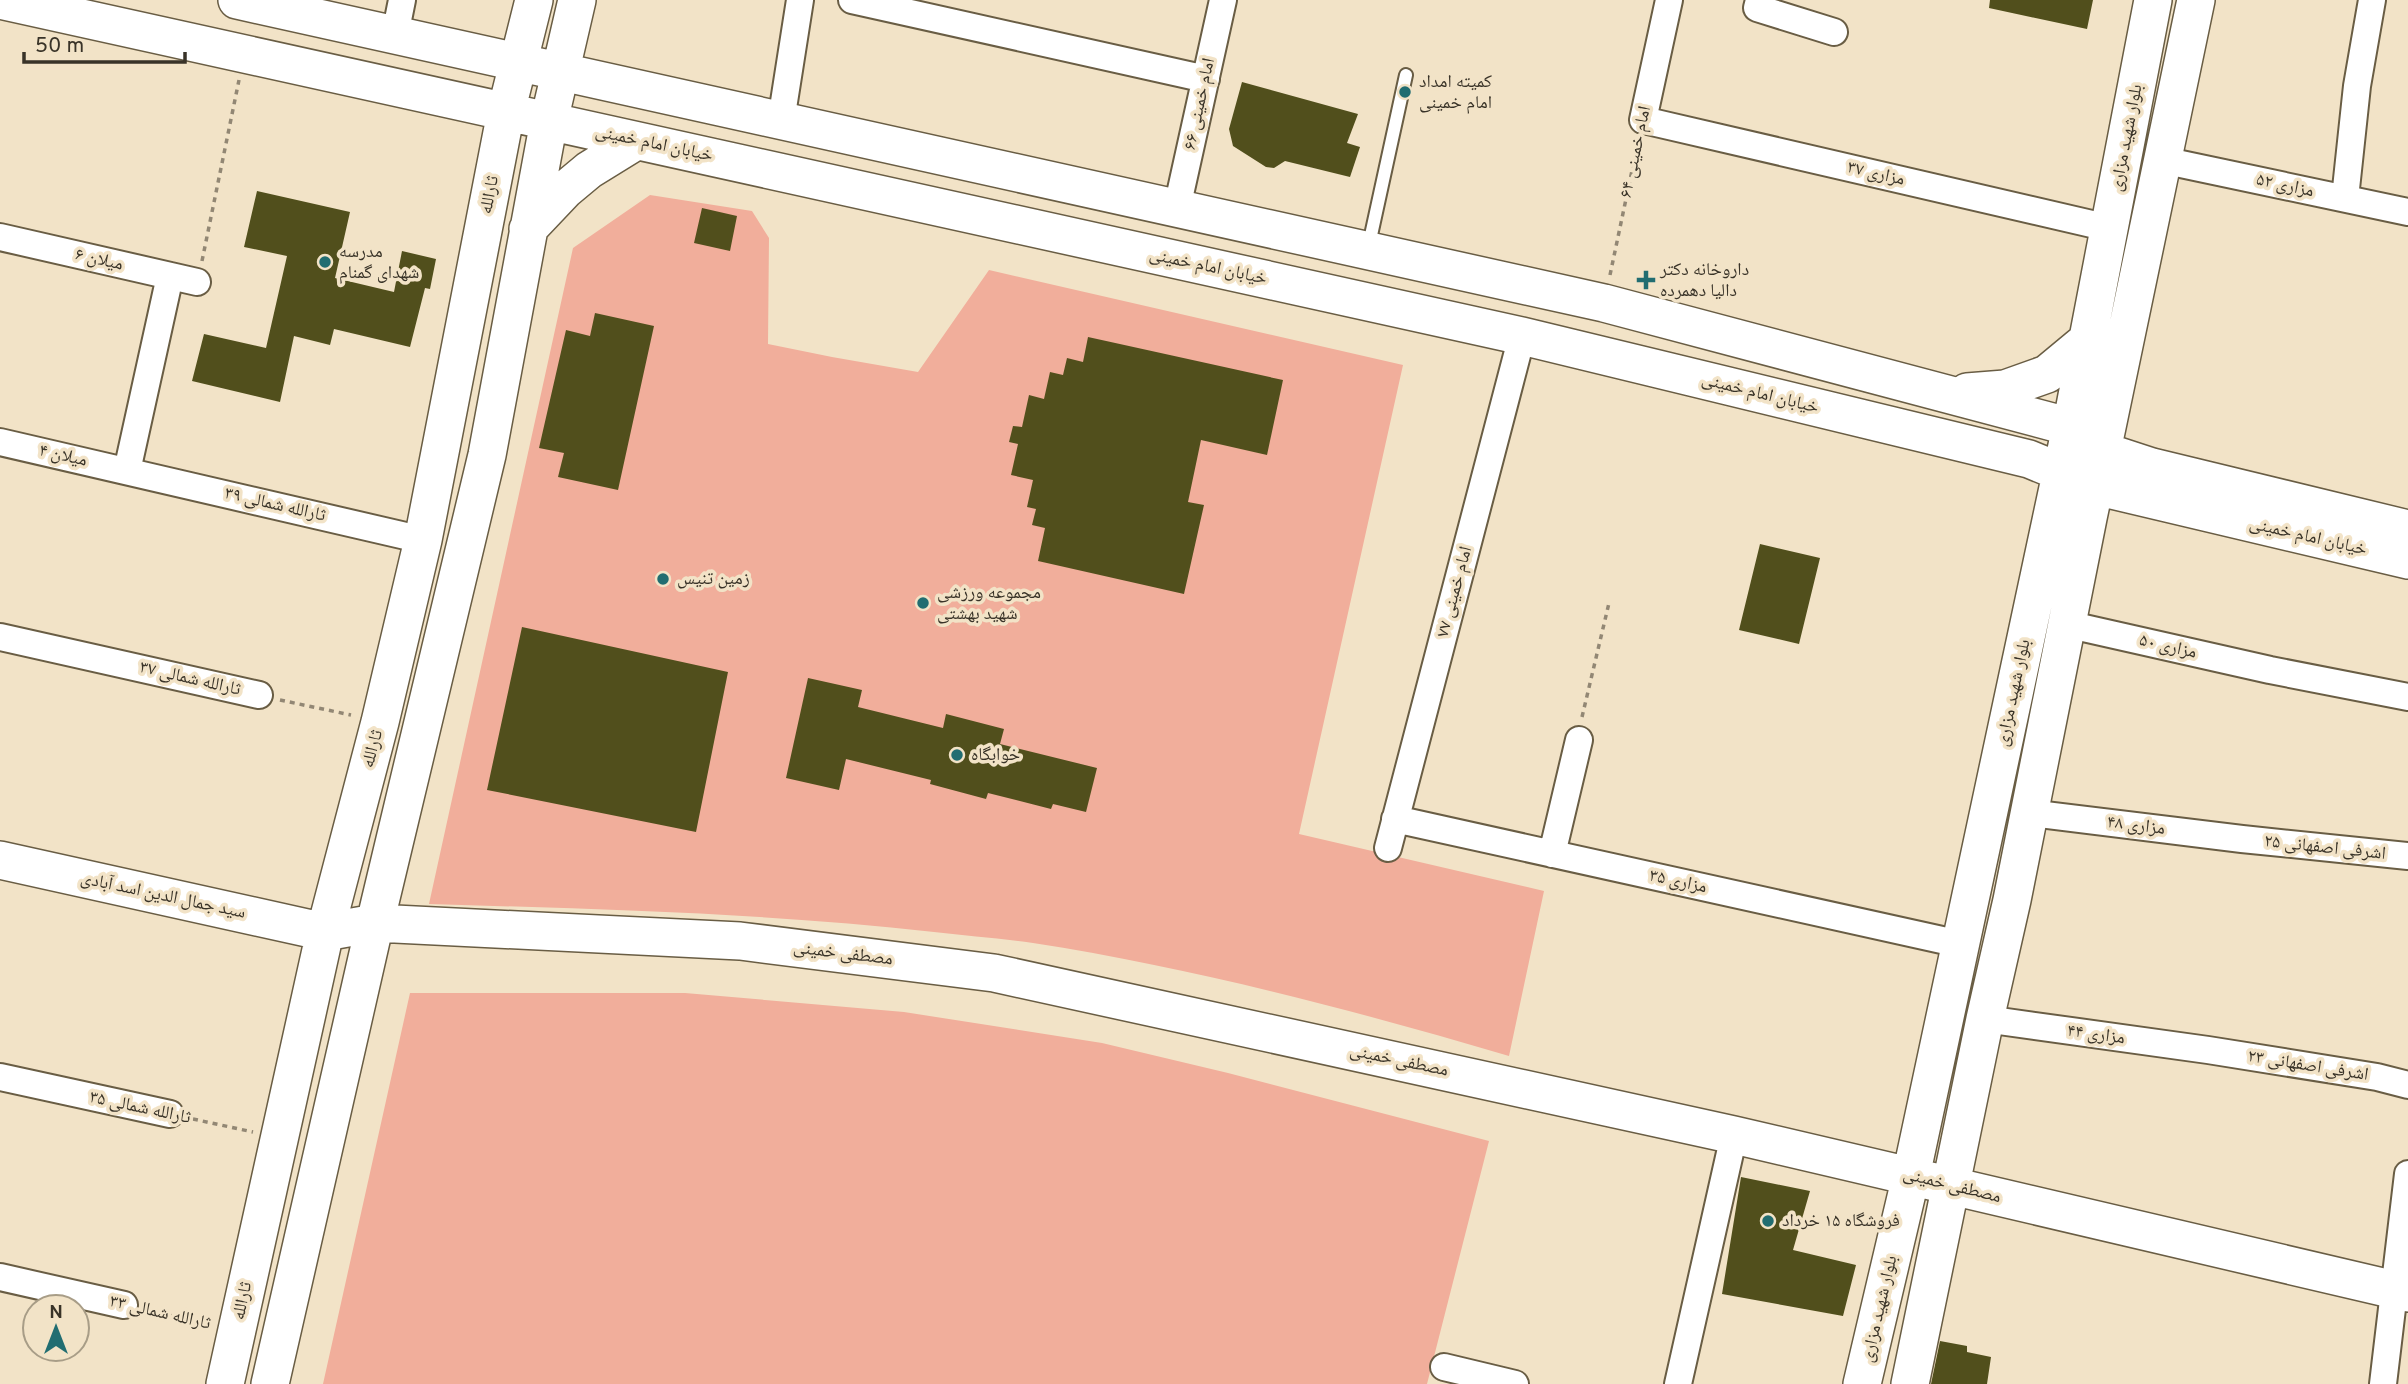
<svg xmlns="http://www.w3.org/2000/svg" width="2408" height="1384" font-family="Overpass,'Noto Naskh Arabic',sans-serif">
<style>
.green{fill:#f1ae9b}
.building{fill:#514f1c}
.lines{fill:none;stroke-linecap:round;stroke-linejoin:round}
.lane-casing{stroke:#695d44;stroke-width:16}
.street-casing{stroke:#695d44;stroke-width:30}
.secondary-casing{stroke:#695d44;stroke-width:40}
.path{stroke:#928774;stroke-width:3.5;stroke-dasharray:5 5;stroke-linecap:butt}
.lane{stroke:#fff;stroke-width:12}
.street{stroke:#fff;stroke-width:26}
.secondary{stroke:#fff;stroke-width:37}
.poi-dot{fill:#216d71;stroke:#f2e3c7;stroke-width:2.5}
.labels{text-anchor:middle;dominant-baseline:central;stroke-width:7;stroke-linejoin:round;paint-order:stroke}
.poi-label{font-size:18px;fill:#393328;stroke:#f2e3c7;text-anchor:start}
.street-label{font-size:18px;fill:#393328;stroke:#f2e3c7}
</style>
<rect width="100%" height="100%" fill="#f2e3c7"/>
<path class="green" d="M650,195L752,211L769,238L768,344L832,357L918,372L989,270L1403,365L1299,834L1544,891L1509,1056C1353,1010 1194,968 1033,943C1000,938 967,936 934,932C766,913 598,909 429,904L573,248Z
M410,993H685L904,1012L1102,1043L1228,1073L1489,1141L1427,1384H323Z"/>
<path class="building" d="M1990,0H2093L2087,29L1989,8Z
M1242,82L1358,114L1347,143L1360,147L1350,177L1285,161L1274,168L1266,167L1233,146L1229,129Z
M257,191L350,212L335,278L394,292L402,251L436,259L430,289L425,288L410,347L334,329L330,345L294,336L280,402L192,381L204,334L266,348L287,256L244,247Z
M702,208L737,216L730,251L694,243Z
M595,313L654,326L618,490L558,477L564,453L539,448L566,330L590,336Z
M1088,337L1283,380L1267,455L1201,440L1188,502L1204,505L1184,594L1038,561L1045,528L1032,525L1036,509L1027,507L1033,480L1011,475L1018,444L1009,442L1013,426L1022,427L1029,395L1044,399L1050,372L1063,375L1067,358L1083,362Z
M1760,544L1820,558L1799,644L1739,630Z
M522,627L728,672L696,832L487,790Z
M808,678L862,690L858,707L943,728L946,714L1004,729L1000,744L1097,768L1086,812L1053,804L1051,809L988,793L986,799L930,784L931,780L846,759L839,790L786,778Z
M1741,1177L1810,1191L1793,1250L1856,1265L1843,1316L1722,1294Z
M1940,1341L1967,1346V1352L1991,1357L1987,1384H1931Z"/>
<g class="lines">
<g class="lane-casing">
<path id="lane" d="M1368,249L1406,75"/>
</g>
<g class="street-casing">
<path id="street" d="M852,0L1206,79
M1669,0L1643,120L2109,228
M1759,0L1757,8L1834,32
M395,35L402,0
M781,121L800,0
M2162,160L2408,212
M2345,198L2357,86L2372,0
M1177,208L1223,0
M0,237L197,282
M0,442L423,540
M127,471L170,276
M2066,624L2270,670L2408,697
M0,637L259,695
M2030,813L2242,839L2408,856
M1395,819L1960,944
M1388,848L1522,336
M1552,854L1579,740
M1985,1019L2208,1050L2377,1077L2408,1085
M0,1077L170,1114
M0,1277L124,1305
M1444,1367L1515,1384
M1678,1384L1734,1135
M2383,1384L2408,1174"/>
</g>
<g class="secondary-casing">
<path id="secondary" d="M0,0L1522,336L2029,459L2095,486L2408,560
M237,0L1604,303L2071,427L2103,451L2152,467L2408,529
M528,229L565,190L589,170L636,141
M1967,392L2005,389L2047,374L2088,340
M0,860L325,932L375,923L740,941L994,973L1734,1135L2408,1293
M225,1384L325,932L380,722L423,540L506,112L534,0
M270,1384L375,923L487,455L549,121L577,0
M1862,1384L1911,1176L2071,427L2153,0
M1910,1384L1985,1019L2012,900L2088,518L2196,0"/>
</g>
<path class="path" d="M202,261L239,80
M1610,275L1638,142
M280,700L351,715
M1582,717L1609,603
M193,1119L253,1132
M147,1310L211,1325"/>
<use href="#lane" class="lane"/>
<use href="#street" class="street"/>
<use href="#secondary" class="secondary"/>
</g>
<g class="poi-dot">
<circle cx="1405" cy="92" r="7"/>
<circle cx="325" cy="262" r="7"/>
<path d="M1642.5 269.5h7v7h7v7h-7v7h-7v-7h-7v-7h7z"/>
<circle cx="663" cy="579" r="7"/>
<circle cx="923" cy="603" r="7"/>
<circle cx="957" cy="755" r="7"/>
<circle cx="1768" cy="1221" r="7"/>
</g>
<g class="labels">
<g class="poi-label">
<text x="1419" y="82">کمیته امداد<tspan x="1419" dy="21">امام خمینی</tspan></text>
<text x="339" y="252">مدرسه<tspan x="339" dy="21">شهدای گمنام</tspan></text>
<text x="1660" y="270">داروخانه دکتر<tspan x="1660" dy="21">دالیا دهمرده</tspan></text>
<text x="677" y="579">زمین تنیس</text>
<text x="937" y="593">مجموعه ورزشی<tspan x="937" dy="21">شهید بهشتی</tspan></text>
<text x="971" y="755">خوابگاه</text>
<text x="1782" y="1221">فروشگاه ۱۵ خرداد</text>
</g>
<g class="street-label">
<text transform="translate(1200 104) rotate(-78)">امام خمینی ۶۶</text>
<text transform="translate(2127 138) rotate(-79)">بلوار شهید مزاری</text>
<text transform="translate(654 144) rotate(12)">خیابان امام خمینی</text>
<text transform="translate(1636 152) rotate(-78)">امام خمینی ۶۴</text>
<text transform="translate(1876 174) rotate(13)">مزاری ۳۷</text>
<text transform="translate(2285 186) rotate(12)">مزاری ۵۲</text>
<text transform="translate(490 195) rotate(-79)">ثارالله</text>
<text transform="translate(99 260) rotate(13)">میلان ۶</text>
<text transform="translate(1208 267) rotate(12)">خیابان امام خمینی</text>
<text transform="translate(1760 394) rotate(14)">خیابان امام خمینی</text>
<text transform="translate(63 456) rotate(13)">میلان ۴</text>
<text transform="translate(275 505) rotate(13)">ثارالله شمالی ۳۹</text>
<text transform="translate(2308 537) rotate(13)">خیابان امام خمینی</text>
<text transform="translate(1455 592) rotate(-75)">امام خمینی ۷۷</text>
<text transform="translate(2168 647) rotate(13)">مزاری ۵۰</text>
<text transform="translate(190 679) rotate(13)">ثارالله شمالی ۳۷</text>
<text transform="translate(2014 693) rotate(-78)">بلوار شهید مزاری</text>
<text transform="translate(373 749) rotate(-75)">ثارالله</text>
<text transform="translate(2136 826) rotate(7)">مزاری ۴۸</text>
<text transform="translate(2325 848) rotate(6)">اشرفی اصفهانی ۲۵</text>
<text transform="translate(1678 882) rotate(12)">مزاری ۳۵</text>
<text transform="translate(163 896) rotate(12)">سید جمال الدین اسد آبادی</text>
<text transform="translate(843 954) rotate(7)">مصطفی خمینی</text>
<text transform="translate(2096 1035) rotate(8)">مزاری ۴۴</text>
<text transform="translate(1399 1061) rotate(12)">مصطفی خمینی</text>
<text transform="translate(2308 1066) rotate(9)">اشرفی اصفهانی ۲۳</text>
<text transform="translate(140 1108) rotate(12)">ثارالله شمالی ۳۵</text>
<text transform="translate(1952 1186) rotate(14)">مصطفی خمینی</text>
<text transform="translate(243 1301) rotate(-78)">ثارالله</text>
<text transform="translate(1880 1309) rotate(-77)">بلوار شهید مزاری</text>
<text transform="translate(160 1313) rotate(13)">ثارالله شمالی ۳۳</text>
</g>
</g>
<g transform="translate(56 1328)"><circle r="33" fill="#f2e3c7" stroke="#a89d87" stroke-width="2"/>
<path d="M0-5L12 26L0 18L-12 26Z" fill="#216d71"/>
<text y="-10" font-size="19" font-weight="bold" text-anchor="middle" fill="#393328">N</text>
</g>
<path d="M24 52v10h161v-10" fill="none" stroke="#393328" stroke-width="3.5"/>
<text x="35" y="52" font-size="21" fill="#393328" stroke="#f2e3c7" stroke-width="5" paint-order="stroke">50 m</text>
</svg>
